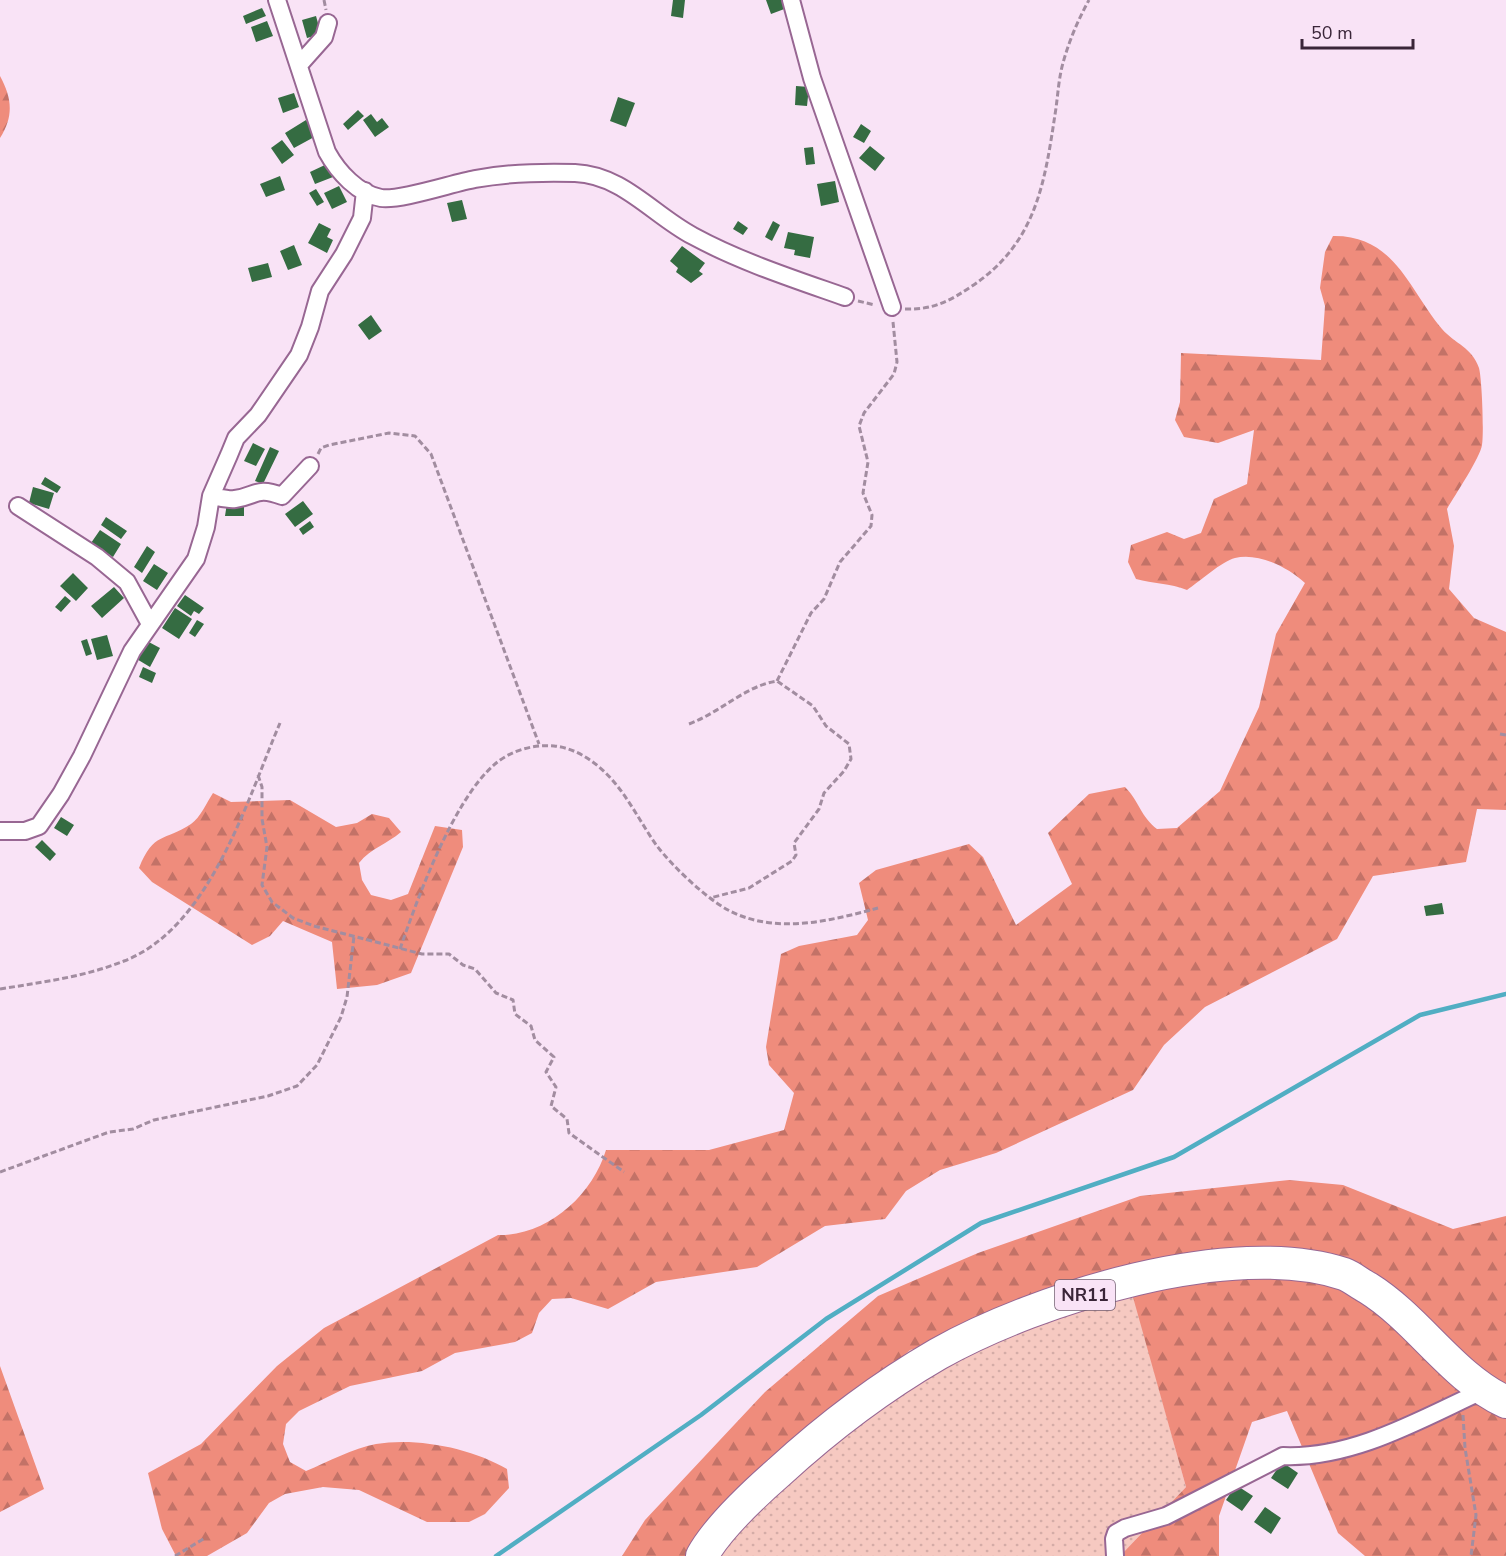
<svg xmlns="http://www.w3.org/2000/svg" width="1506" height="1556" font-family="'Nunito Sans',sans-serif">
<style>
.grass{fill:url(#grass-dots)}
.forest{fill:url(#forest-firs)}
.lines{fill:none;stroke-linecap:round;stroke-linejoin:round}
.stream{stroke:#51aec3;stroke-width:4.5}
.building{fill:#356c42}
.street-casing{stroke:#986793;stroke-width:20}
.highway-casing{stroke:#986793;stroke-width:34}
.path{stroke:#a28da0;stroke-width:3;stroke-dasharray:6 3;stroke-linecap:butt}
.street{stroke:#fff;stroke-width:16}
.highway{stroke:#fff;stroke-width:32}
.labels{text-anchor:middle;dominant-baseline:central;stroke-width:6;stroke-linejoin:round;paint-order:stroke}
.shield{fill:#f9e3f6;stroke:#735e71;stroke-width:1.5}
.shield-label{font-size:18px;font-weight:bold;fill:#3a2538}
</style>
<defs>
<pattern id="grass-dots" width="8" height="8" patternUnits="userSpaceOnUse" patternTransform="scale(1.5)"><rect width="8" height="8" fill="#f6c9c1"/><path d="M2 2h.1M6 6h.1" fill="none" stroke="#d4aca7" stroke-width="1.8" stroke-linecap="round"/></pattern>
<pattern id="forest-firs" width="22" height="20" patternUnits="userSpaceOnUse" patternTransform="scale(1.5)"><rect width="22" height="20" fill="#ef8c7c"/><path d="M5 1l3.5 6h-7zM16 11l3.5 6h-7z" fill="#c37267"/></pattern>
</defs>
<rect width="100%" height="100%" fill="#f9e3f6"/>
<path class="grass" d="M1132,1290L1186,1487L1120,1556H686L693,1542L910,1350Z"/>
<path class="forest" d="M0,76C12,98 14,116 0,138Z
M1333,236C1395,235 1409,290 1442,329C1455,344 1472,347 1479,368C1482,379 1484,433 1482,445C1480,458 1455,495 1447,509L1454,546L1449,589L1474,618L1506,632V810L1477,809L1466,862L1373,876L1337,939L1205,1007L1164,1045L1133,1090L996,1153L940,1170L906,1191L885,1219L825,1226L757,1267L656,1282L608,1309L571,1298L552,1299L539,1313L532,1333L515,1342L455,1353L422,1371L350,1386L299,1411L286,1424L283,1444L290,1462L306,1471C328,1462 353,1448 376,1444C416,1437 472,1448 507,1469L509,1488L485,1514L469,1522H427L359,1490L323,1487L285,1494L269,1503L247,1533L207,1556H176L162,1529L148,1473L201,1444L277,1366L324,1328L498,1235C547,1236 592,1196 606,1150H709L784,1130L794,1093L769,1065L766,1047L781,954L799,946L857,935L868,920L859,883L876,870L969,844L983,857L1016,925L1072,884L1048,833L1089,794L1125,787C1139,801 1141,817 1157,829L1177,828L1220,791L1259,707L1276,634L1305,583C1289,568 1258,552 1235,558C1222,561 1199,582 1187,590C1170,583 1153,584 1136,579L1128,562L1131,545L1167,532L1184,539L1201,533L1214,499L1247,484L1254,430L1218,443L1184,437L1175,420L1180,402L1181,353L1321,360L1325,306L1320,288L1325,252Z
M213,793L231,802L290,800L336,827L357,823L372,814L389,818L401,832C387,844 371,848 359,863L362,880L371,895L391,900L408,894L435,826L462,830L463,847L411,973L377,985L337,989L332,942L283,921L270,936L252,945L152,882L139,868C154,831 164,842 191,824C200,818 207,802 213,793Z
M1289,1180L1343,1185L1453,1229L1506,1216V1556H1365L1338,1533L1287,1411L1252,1422L1219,1516V1556H1120L1186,1487L1131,1290L910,1350L693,1542L686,1556H622L645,1520L765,1392L878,1296L978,1253L1140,1196Z
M0,1366L44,1489L0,1512Z"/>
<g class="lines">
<path class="stream" d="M496,1556L701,1415L826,1319L981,1223L1174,1157L1420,1015L1506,994"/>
</g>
<path class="building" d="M673,0H685L683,18L671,16Z
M766,0H783L787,8L771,14Z
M262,8L266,16L246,24L243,16Z
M316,16L321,34L307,38L302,20Z
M267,21L273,36L256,42L251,27Z
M796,86L809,87L807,106L795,105Z
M294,93L299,107L283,113L278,98Z
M618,97L635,103L626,127L610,121Z
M358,110L364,116L348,130L343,124Z
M371,114L377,122L382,118L389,127L375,137L363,120Z
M306,120L316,136L294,148L285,133Z
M861,124L871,131L864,143L853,137Z
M282,140L294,155L282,164L271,148Z
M870,146L885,158L875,171L859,158Z
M813,147L815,164L806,165L804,148Z
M327,164L333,177L315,184L310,172Z
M280,176L285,190L266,197L260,184Z
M835,181L839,202L821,206L817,184Z
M339,186L347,202L332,209L324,193Z
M316,189L324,202L317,206L309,193Z
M462,200L467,219L452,222L447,203Z
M738,221L748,228L743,235L733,229Z
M773,221L780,225L772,241L765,237Z
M319,223L331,229L327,237L333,240L327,253L308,243Z
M788,232L814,237L810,258L794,255L795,250L784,248Z
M294,245L302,265L288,270L280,251Z
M682,246L705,263L699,271L703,274L691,283L676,272L678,268L670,261Z
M268,263L272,277L252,282L248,268Z
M371,315L382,331L369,340L358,325Z
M253,443L265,449L256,466L244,461Z
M270,447L279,451L263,484L255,481Z
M45,477L61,487L57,493L41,484Z
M33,487L54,493L49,509L29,503Z
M303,501L313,514L295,527L285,514Z
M227,503H244V516H225Z
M106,517L127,531L121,539L101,525Z
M310,521L314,527L303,535L299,529Z
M100,530L121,544L113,557L91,543Z
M147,546L155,552L142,573L134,567Z
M154,564L168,573L157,590L143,581Z
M73,573L88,588L76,601L60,586Z
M114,587L124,598L102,618L91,606Z
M185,595L204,608L199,614L194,611L191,616L177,606Z
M65,596L71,601L61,612L55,607Z
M175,608L192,619L179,639L162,628Z
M197,620L204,624L195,637L189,633Z
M107,635L113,656L97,660L91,639Z
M87,639L92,654L86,656L81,641Z
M145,640L160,648L150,667L135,658Z
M143,667L156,673L152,683L139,677Z
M61,817L74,825L67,836L54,828Z
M42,840L56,854L50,861L35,847Z
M1442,903L1444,914L1426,916L1424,906Z
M1282,1462L1298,1473L1288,1489L1271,1478Z
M1236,1485L1253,1496L1242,1511L1226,1500Z
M1265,1507L1281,1518L1271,1534L1254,1522Z"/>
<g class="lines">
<g class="street-casing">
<path id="street" d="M277,0L327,152C338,172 358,194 381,198C400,201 453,183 475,179C507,173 542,172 575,173C623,175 653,215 693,236C741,262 794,279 845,297
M791,0L812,78L892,307
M299,65L324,37L328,23
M211,496C218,497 228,500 235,499C257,496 256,486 282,496L310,466
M18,506L97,557L127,582L150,624
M0,831H25L39,826L61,794L82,756L132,651L196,559L206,527L211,496L229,455L236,438L258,415L299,355L310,327L320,291L344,254L362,218L365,191
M1115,1556L1114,1539L1116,1533L1125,1528L1166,1516L1283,1456C1353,1459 1421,1419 1482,1391"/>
</g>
<g class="highway-casing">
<path id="highway" d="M702,1556C717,1529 755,1493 779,1472C827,1428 881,1387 938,1354C1038,1298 1232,1237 1344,1274C1352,1277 1360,1284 1368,1288C1419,1320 1452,1377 1506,1402"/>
</g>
<path class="path" d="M324,0L326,10
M858,301L875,305
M905,309C933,310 950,301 972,286C1038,242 1045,180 1056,108C1058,93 1059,77 1063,63C1069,41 1078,20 1089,0
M318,454L321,448L329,445L389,433L415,436L431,454L539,744
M777,681L811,613L824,599L840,562L871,526L872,515L863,493L868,462L859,426L864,413L894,374L897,362L893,322
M689,724C721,712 745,686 777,681L813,706L826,726L849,744L851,759L844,771L824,793L819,809L794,843L796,855L792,861L749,888L710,898
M1500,734L1506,735
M258,775L262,787V819L267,847L262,885L272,902L293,918L314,926L422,954H449L463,965L475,969L496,993L513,1000L515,1014L531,1026L535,1040L554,1057L546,1072L556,1087L551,1106L567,1119L569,1133L624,1172
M400,949C418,897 453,800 495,764C510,751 533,744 554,746C577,748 599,764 614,782C631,802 642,825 657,846C673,867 706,898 728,910C775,935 830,921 878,908
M0,989C43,982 84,977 124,961C210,928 247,800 280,723
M0,1172L109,1132L133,1129L154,1120L268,1096L297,1086L317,1065L341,1017L347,997L354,936
M1463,1415L1465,1448L1476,1515L1471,1556
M175,1556L205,1538"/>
<use href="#street" class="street"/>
<use href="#highway" class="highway"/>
</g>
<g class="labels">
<rect class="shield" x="1055" y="1280" width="60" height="30" rx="4.5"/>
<g class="shield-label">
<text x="1085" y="1295">NR11</text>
</g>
</g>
<path d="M1302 39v9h111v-9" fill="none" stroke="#3a2538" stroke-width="3"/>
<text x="1311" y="39" font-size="18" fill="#3a2538" stroke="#f9e3f6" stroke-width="4.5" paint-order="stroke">50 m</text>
</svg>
